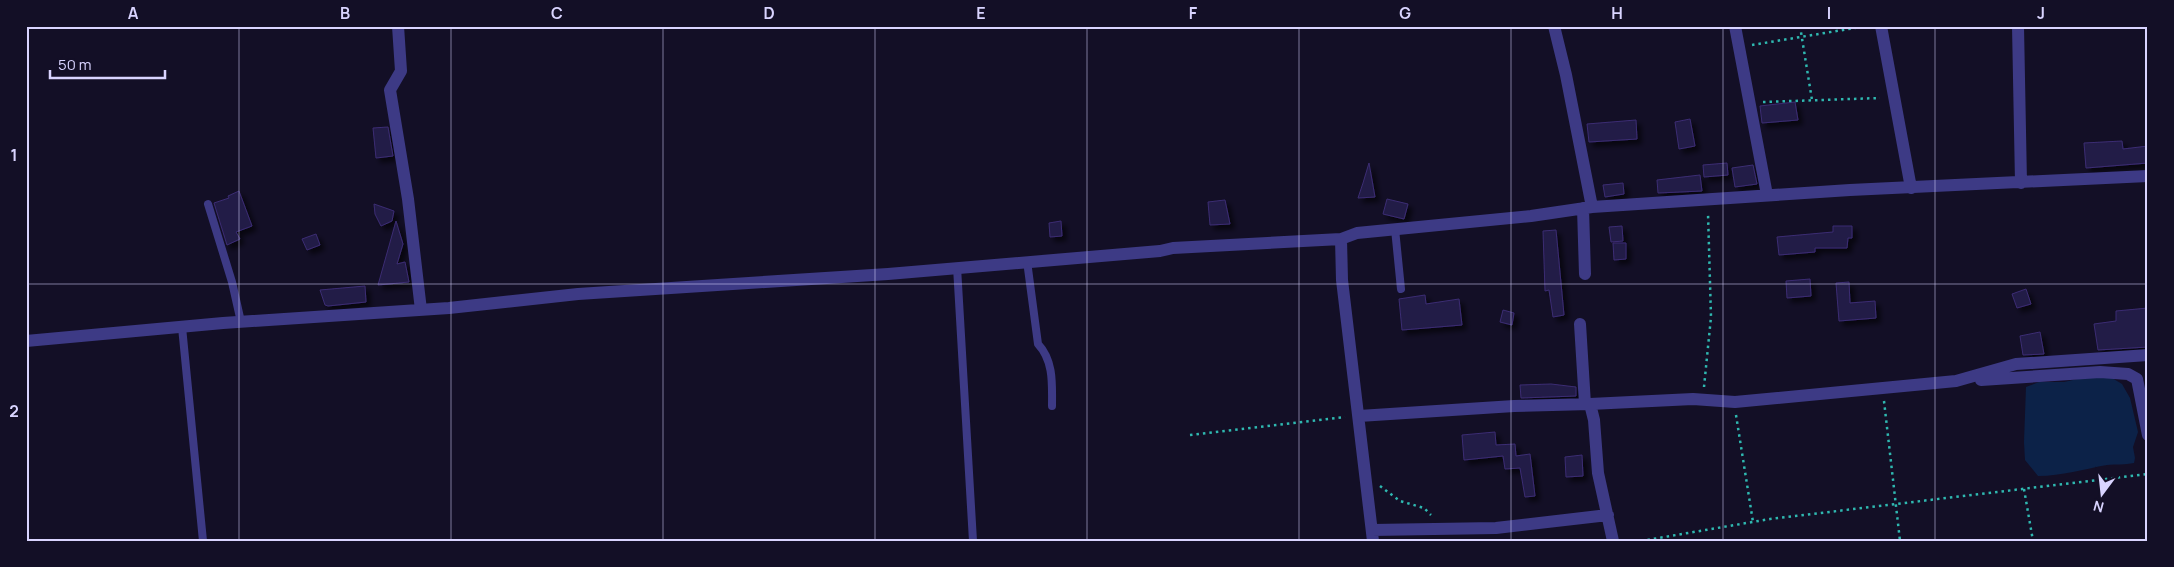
<svg xmlns="http://www.w3.org/2000/svg" width="2174" height="567" font-family="Manrope,sans-serif">
<style>
.water{fill:#0c2248}
.building{fill:#241b47;stroke:#3b2d73;filter:url(#shadow)}
.lines{fill:none;stroke-linecap:round;stroke-linejoin:round}
.path{stroke:#2fb8b0;stroke-width:2.5;stroke-dasharray:2.5 4;stroke-linecap:butt}
.service{stroke:#3d3a85;stroke-width:8}
.minor{stroke:#3d3a85;stroke-width:12}
.grid{fill:none;stroke:#d9d4ff;stroke-width:1;stroke-opacity:0.55}
.neatline{fill:none;stroke:#d9d4ff;stroke-width:2}
.grid-label{font-size:16px;text-anchor:middle;font-weight:bold;fill:#d9d4ff}
</style>
<defs>
<filter id="shadow"><feDropShadow dx="4.5" dy="4.5" stdDeviation="2.5" flood-color="#0009"/></filter>
</defs>
<rect width="100%" height="100%" fill="#130f26"/>
<path class="water" d="M2091,376L2112,378L2122,384L2130,398L2138,432L2133,447L2135,458L2134,463C2125,465 2116,464 2107,465C2084,469 2062,476 2038,476L2025,460L2024,442L2026,387L2039,382H2064Z"/>
<path class="building" d="M1795,102L1798,120L1762,123L1760,106Z
M1690,119L1695,146L1679,149L1675,122Z
M1636,120L1637,139L1589,142L1587,124Z
M388,127L393,156L376,158L373,128Z
M2122,141L2123,149L2148,146V163L2086,168L2084,143Z
M1369,163L1375,197L1358,198L1363,183Z
M1727,163L1728,175L1704,177L1703,165Z
M1753,165L1757,184L1735,187L1732,168Z
M1700,175L1702,191L1658,193L1657,180Z
M1623,183L1624,194L1605,197L1603,185Z
M239,191L252,226L236,232L240,239L227,245L214,203L229,198L228,196Z
M1387,199L1408,204L1404,219L1383,214Z
M1225,200L1230,224L1210,225L1208,202Z
M374,204L394,211L392,221L381,226L375,214Z
M396,221L403,244L397,264L405,262L409,282L378,285Z
M1061,221L1062,236L1050,237L1049,223Z
M1622,226L1623,241L1611,242L1609,227Z
M1833,226H1852V238H1848L1847,248H1815V252L1779,255L1777,237L1833,232Z
M1556,230L1564,315L1553,317L1549,290L1545,291L1543,231Z
M316,234L320,245L307,250L302,239Z
M1613,243H1626V259L1614,260Z
M1810,279L1811,296L1787,298L1786,281Z
M1849,282L1850,303L1875,301L1876,318L1839,321L1836,283Z
M365,286L366,302L328,306L325,305L320,290Z
M2026,289L2031,304L2017,308L2012,294Z
M1425,295L1426,304L1459,299L1462,325L1402,330L1399,299Z
M2148,308V347L2098,350L2094,324L2116,321V311Z
M1503,310L1514,313L1512,325L1500,322Z
M2040,332L2044,354L2023,355L2020,336Z
M1551,384L1576,387V396L1521,398L1520,385Z
M1495,432L1496,445L1515,444L1516,456L1530,454L1535,496L1525,497L1520,468L1505,469L1503,456L1464,460L1462,435Z
M1582,455L1583,476L1566,477L1565,457Z"/>
<g class="lines">
<path class="path" d="M1800,26L1812,100
M1752,45L1867,26
M1763,102L1880,98
M1704,387L1711,317L1708,213
M1884,401L1900,541
M1736,415L1753,522
M1190,435L1345,417
M1380,486L1400,501L1424,508L1431,515
M2024,489L2033,541
M1641,541L1770,519L2148,474"/>
<path class="service" d="M208,204L232,282L241,322
M1395,229L1401,289
M1027,261L1038,344C1054,361 1052,385 1052,406
M957,267L973,541
M182,327L203,541"/>
<path class="minor" d="M398,26L401,71L390,90L408,199L421,310
M1554,26L1566,75L1592,207
M1735,26L1767,195
M1881,26L1911,188
M2018,26L2021,183
M1583,208L1585,274
M1341,239L1342,280L1373,541
M1580,324L1585,404
M26,341L223,323L449,308L578,294L888,274L1160,251L1173,248L1341,239L1357,233L1531,216L1592,207L1850,190L2148,176
M1981,380L2100,372L2128,374L2137,379L2138,384L2148,435
M1590,404L1693,399L1735,402L1956,381L2016,364L2148,355
M1359,416L1514,406L1590,404L1594,420L1598,473L1613,541
M1372,530L1496,528L1608,515"/>
</g>
<path class="grid" d="M239,26V541M451,26V541M663,26V541M875,26V541M1087,26V541M1299,26V541M1511,26V541M1723,26V541M1935,26V541M26,284H2148"/>
<rect width="2174" height="567" fill="none" stroke="#130f26" stroke-width="55"/>
<g transform="translate(2102 494) rotate(195)" stroke="#130f26" stroke-width="4" paint-order="stroke">
<path d="M0-4L9 19L0 12L-9 19Z" fill="#d9d4ff"/>
<text y="-8" font-size="14" font-weight="bold" text-anchor="middle" fill="#d9d4ff">N</text>
</g>
<path d="M50 70v8h115v-8" fill="none" stroke="#d9d4ff" stroke-width="2.5"/>
<text x="58" y="70" font-size="15" fill="#d9d4ff" stroke="#130f26" stroke-width="4" paint-order="stroke">50 m</text>
<rect x="28" y="28" width="2118" height="512" class="neatline"/>
<g class="grid-label">
<text x="133" y="19">A</text>
<text x="345" y="19">B</text>
<text x="557" y="19">C</text>
<text x="769" y="19">D</text>
<text x="981" y="19">E</text>
<text x="1193" y="19">F</text>
<text x="1405" y="19">G</text>
<text x="1617" y="19">H</text>
<text x="1829" y="19">I</text>
<text x="2041" y="19">J</text>
<text x="14" y="161">1</text>
<text x="14" y="417">2</text>
</g>
</svg>
